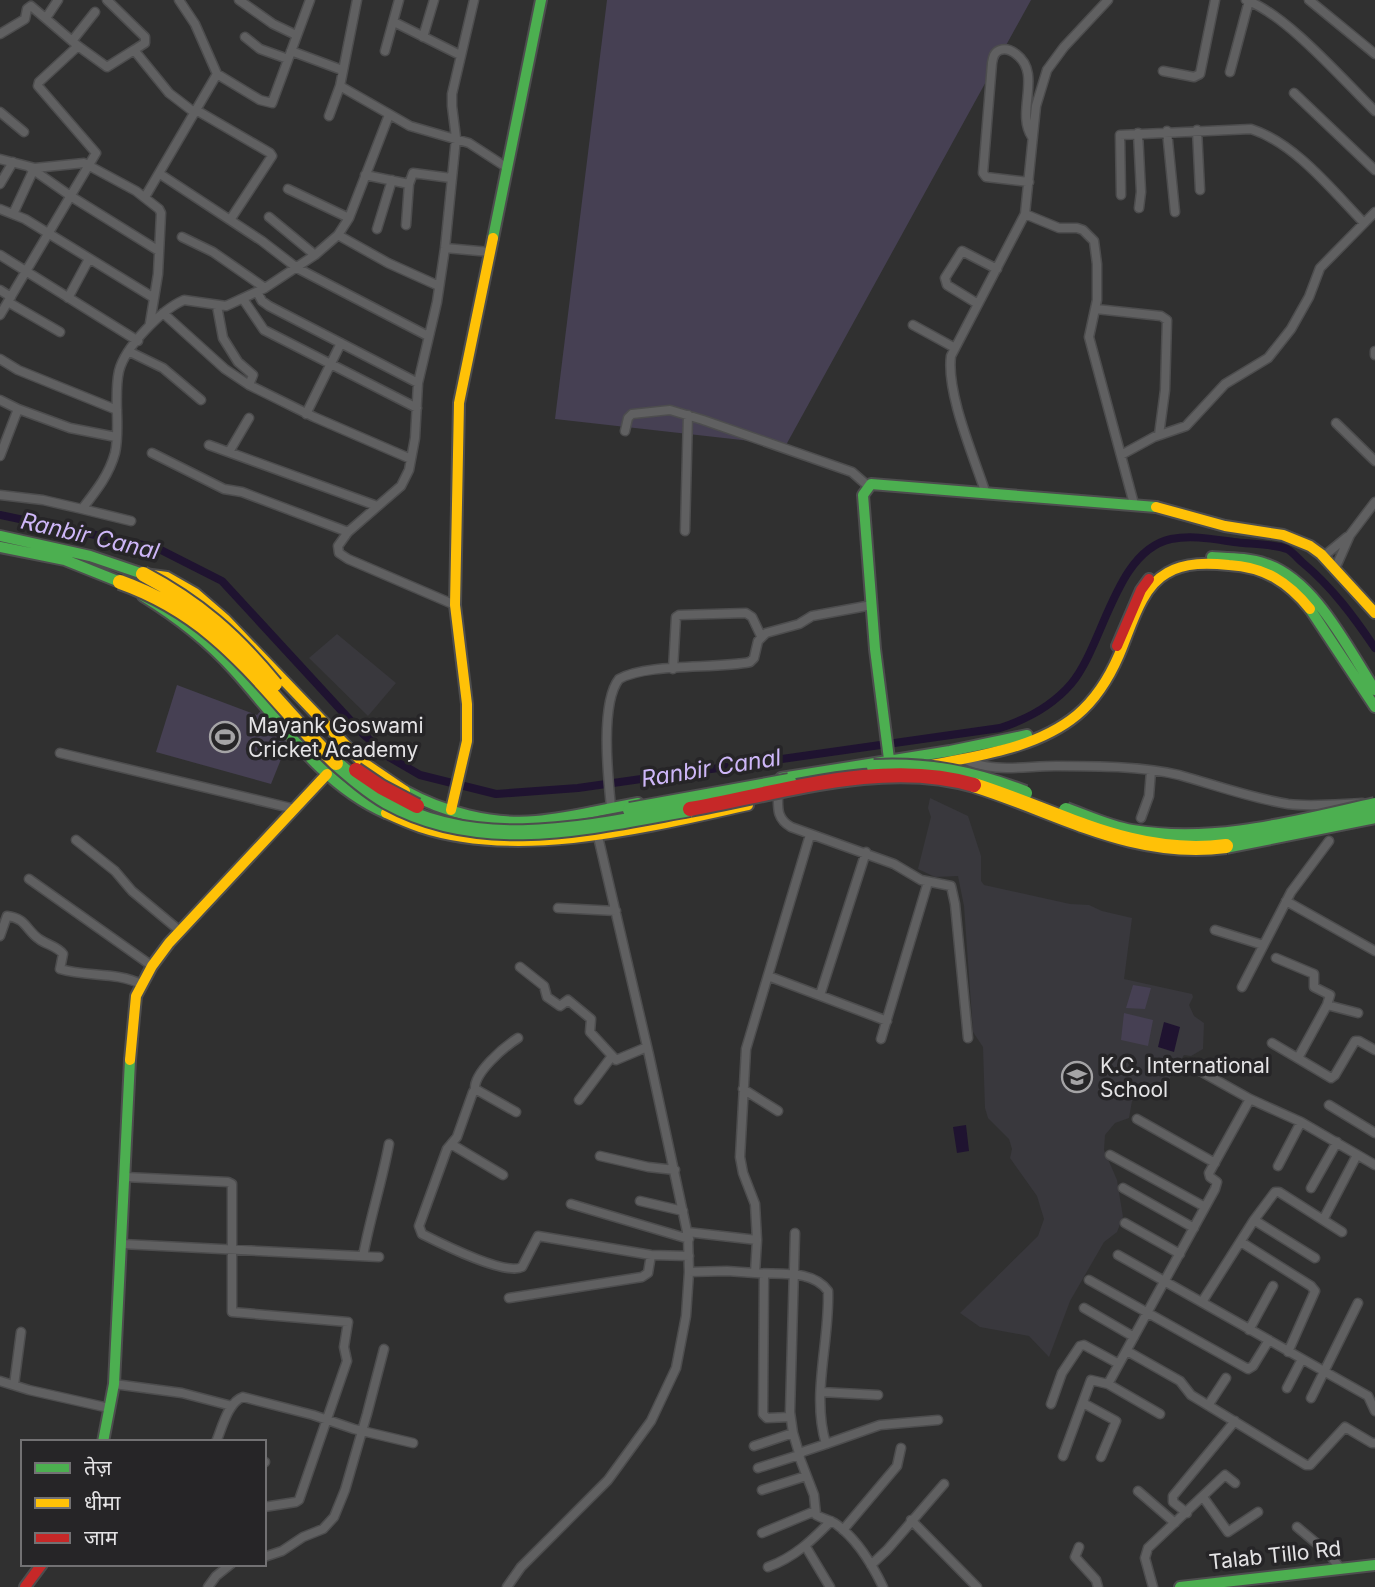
<svg xmlns="http://www.w3.org/2000/svg" width="1375" height="1587" font-family="Inter,'Noto Sans Devanagari',sans-serif">
<style>
.built{fill:#39383d}
.green{fill:#464053}
.water{fill:#1f1330}
.lines{fill:none;stroke-linecap:round;stroke-linejoin:round}
.canal{stroke:#1f1330;stroke-width:8}
.street-casing{stroke:#4d4d4e;stroke-width:11}
.fast-casing{stroke:#4d4d4e;stroke-width:14}
.slow-casing{stroke:#4d4d4e;stroke-width:14}
.jam-casing{stroke:#4d4d4e;stroke-width:14}
.street{stroke:#606061;stroke-width:8}
.fast{stroke:#4caf50;stroke-width:10}
.slow{stroke:#ffc107;stroke-width:10}
.jam{stroke:#c62828;stroke-width:10}
.fast-bridge-casing{stroke:#4d4d4e;stroke-width:18;stroke-linecap:butt}
.slow-bridge-casing{stroke:#4d4d4e;stroke-width:18;stroke-linecap:butt}
.jam-bridge-casing{stroke:#4d4d4e;stroke-width:18;stroke-linecap:butt}
.fast-bridge{stroke:#4caf50;stroke-width:14}
.slow-bridge{stroke:#ffc107;stroke-width:14}
.jam-bridge{stroke:#c62828;stroke-width:14}
.labels{text-anchor:middle;dominant-baseline:central;stroke-width:7;stroke-linejoin:round;paint-order:stroke}
.poi-label{font-size:21px;fill:#e4e3e5;stroke:#262527;text-anchor:start}
.street-label{font-size:21px;fill:#e4e3e5;stroke:#262527}
.water-label{font-size:23px;font-style:italic;fill:#ceb7f8;stroke:#262527}
</style>
<rect width="100%" height="100%" fill="#303030"/>
<path class="built" d="M337,634L396,683L368,716L309,658Z
M930,798L968,816L981,856V881L984,885L1070,904L1089,905L1102,911L1132,918L1124,979L1192,994L1193,997L1189,1005L1194,1016L1204,1023L1203,1049L1191,1056L1184,1055L1161,1093L1153,1088L1140,1094L1132,1101L1129,1118L1115,1123L1105,1135L1104,1150L1117,1180L1123,1217L1117,1232L1104,1242L1070,1301L1049,1357L1029,1336L980,1327L960,1313L1038,1236L1044,1219L1037,1196L1010,1158L1012,1149L1009,1139L988,1118L985,1108L983,1047L973,1032L964,906L958,876L935,877L918,869L931,817L928,808Z"/>
<path class="green" d="M607,0H1031L786,445L555,419Z
M177,685L257,715L269,701L296,722L271,784L156,752Z
M1133,985L1151,988L1145,1009L1126,1008Z
M1124,1013L1153,1020L1148,1046L1121,1040Z"/>
<path class="water" d="M1164,1022L1180,1027L1174,1052L1158,1047Z
M966,1125L969,1151L957,1153L953,1127Z"/>
<g class="lines">
<path class="canal" d="M0,515L157,548L222,581L362,733L389,757L420,775L496,794L578,788L1000,728C1028,719 1052,706 1071,684C1104,645 1115,551 1171,539C1192,535 1213,539 1234,542C1248,544 1276,544 1287,549C1293,552 1298,559 1303,563C1332,587 1354,617 1375,648"/>
<g class="street-casing">
<path id="street" d="M107,0L145,37V43L134,50
M179,0L195,24L217,74
M239,0L273,24L296,35
M1246,0C1287,15 1343,80 1375,111
M1309,0L1375,54
M46,18L58,0
M394,22L460,55
M0,34L25,19L27,9L31,6L78,46L107,67L134,50L169,93L195,113
M245,37L260,49L288,59
M423,37L434,0
M72,41L95,12
M291,51L342,70
M385,51L399,0
M1163,71L1194,77L1200,74L1215,0
M1230,72L1249,1
M340,86L410,126L469,143L506,167
M1294,93L1375,170
M196,110L270,153L272,156L230,220
M0,112L24,132
M329,116L340,86L357,0
M1197,130L1200,190
M1167,131L1175,212
M1138,133L1141,192L1139,208
M0,159L35,168L84,163L136,191L159,209L161,213L158,274L150,323
M29,167L72,197L159,251
M160,174L262,241L297,268L428,336
M365,175L409,184L413,173L451,178
M1029,182L986,177L983,173L992,63C993,57 994,52 1000,50C1006,48 1011,50 1016,54C1043,74 1015,112 1032,137
M0,184L13,162
M288,189L349,218
M1121,195L1120,135L1251,129C1295,143 1332,190 1364,223
M145,197L217,74L260,100L272,103L310,0
M0,209L25,219L154,298
M13,214L33,171
M1025,214L1059,228H1077L1083,230L1094,241L1097,264V300L1089,337L1134,504
M269,217L315,255
M406,225L409,184
M377,229L392,180
M338,235L388,263L439,286
M182,237L213,252L265,288
M445,248L490,252
M0,255L138,341
M0,290L11,297
M257,292L262,301L269,306L418,383
M68,298L89,259
M243,299L264,330L417,408
M8,302L60,332
M978,304L947,285L945,278L962,251L997,269
M217,306L223,338L238,362L253,375L249,385
M1096,309L1161,316L1167,320L1165,390L1159,435
M163,313L225,369L249,385L314,417L411,459
M0,315L96,153L38,86L39,82L78,46
M913,325L955,348
M1375,351V355
M130,352L163,368L201,400
M0,359L18,370L117,410
M0,400L18,409L0,456
M18,409L70,428L116,437
M306,414L341,343
M1336,423L1375,461
M625,431L628,418L632,414L670,410L703,420L852,472L868,486
M209,445L377,506
M229,452L249,418
M152,453L224,489L242,492L348,532
M1121,455L1154,437L1186,426L1225,384L1268,358L1291,329L1309,297L1320,268L1375,212
M986,494C974,457 946,393 951,356L1025,214L1036,106L1047,70L1064,47L1108,0
M0,495L43,500L82,509C96,491 109,475 115,453C121,427 113,398 119,371C125,347 161,310 184,300L226,306L265,288L315,255L338,235L349,218L389,115
M82,509L131,521
M685,531L688,415
M1324,556L1347,537
M1335,569L1350,535L1375,502
M455,605L348,559L339,553L338,546L348,532L401,486L409,470L415,438L418,383L437,302L445,248L456,138L452,106V94L474,0
M673,669L676,617L679,615L746,613L752,617L761,636
M60,753L295,809
M962,758C991,774 1024,766 1056,766C1096,766 1140,766 1179,775C1215,785 1250,798 1288,804C1312,807 1338,804 1362,803
M778,792C778,808 776,818 791,827L894,864L921,880L951,886L955,904L968,1038
M611,807C608,777 600,703 619,679C647,663 716,669 750,662L754,658L758,641L766,633L799,624L812,616L872,605
M1141,818L1149,796L1151,771
M810,835L746,1049L740,1157L743,1173L755,1204L757,1240L755,1273C779,1275 812,1269 828,1291C830,1341 811,1395 826,1444L802,1452L799,1456L814,1495L816,1515C823,1519 830,1520 836,1524C857,1539 872,1564 883,1587
M76,840L115,871L132,891L180,931
M29,879L152,966
M1286,901L1375,951
M558,908L616,911
M1215,930L1263,945
M0,936L7,916C26,918 26,930 39,939C47,945 57,946 63,954L60,969C87,977 117,972 141,984
M1276,958L1314,974V987L1330,995L1327,1005L1298,1058
M520,967L544,986L547,997L560,1006L568,1000L591,1019L590,1032L616,1060L647,1047
M768,976L887,1021
M1242,987L1291,892L1329,841
M820,995L866,852
M1327,1005L1358,1013
M881,1039L928,882
M1272,1043L1331,1078L1335,1075L1355,1041H1359L1375,1050
M1191,1066L1250,1099L1301,1122L1375,1165
M743,1089L778,1111
M475,1090C473,1073 504,1047 518,1038
M579,1100L612,1056
M1329,1105L1375,1133
M516,1112L477,1090L473,1092L457,1137L447,1149L419,1226L422,1234C440,1243 505,1276 522,1267L538,1236L651,1255L689,1256
M1137,1119L1215,1163
M451,1144L503,1175
M1110,1155L1205,1207
M600,1156L648,1167L675,1170
M1278,1166L1301,1122
M125,1177L228,1182L232,1184V1312L348,1322L344,1347L347,1361L299,1500L296,1502L264,1507
M1123,1188L1194,1228
M1311,1188L1337,1142
M640,1201L683,1211
M571,1204L689,1239
M1254,1220L1315,1258
M1323,1220L1357,1155
M1125,1223L1180,1254
M687,1232L757,1240
M795,1233L790,1412L793,1433L799,1453
M1241,1242L1311,1286L1315,1291L1288,1352
M122,1244L379,1257
M1118,1255L1368,1396L1375,1411
M363,1256C370,1218 382,1182 389,1144
M689,1272L727,1271L755,1273
M764,1274L763,1414L767,1418L790,1417
M1089,1280L1248,1369L1253,1366L1269,1340
M509,1298L642,1277L648,1273L651,1255
M1202,1302L1254,1220L1275,1192H1279L1342,1232
M1084,1308L1134,1337
M1249,1330L1273,1286
M1127,1351L1180,1381L1191,1395L1306,1465H1310L1345,1427L1372,1443H1375
M0,1381L29,1390L109,1408
M114,1384L182,1393L232,1406
M1108,1384L1215,1189L1217,1182L1210,1177L1209,1173L1250,1099
M14,1385L21,1332
M1287,1388L1302,1359
M821,1392L878,1395
M1311,1398L1358,1303
M1083,1403L1116,1421L1101,1457
M1051,1404L1062,1373L1080,1346L1084,1345L1119,1364
M1209,1404L1226,1378
M216,1442C222,1428 228,1402 243,1397L313,1415L354,1429L413,1443
M826,1444L880,1425L938,1420
M754,1446L793,1433
M1063,1456L1091,1380L1108,1384L1160,1414
M264,1462H265
M758,1468L799,1455
M762,1490L806,1476
M1138,1491L1175,1523
M1203,1497L1228,1532L1258,1512
M1187,1513L1173,1502V1496L1235,1421
M911,1520L977,1587
M1297,1527L1328,1553L1341,1569
M843,1530L897,1466L901,1448
M762,1533L815,1511
M806,1547L830,1587
M1079,1547L1075,1557L1096,1580L1098,1587
M264,1557L282,1551L303,1537L323,1529L334,1517L345,1490L367,1414L384,1349
M871,1565L887,1550L944,1484
M768,1567C795,1557 811,1541 831,1521
M208,1587L216,1576L231,1564
M507,1587L521,1567L608,1480L651,1421L676,1368L686,1316L689,1272L688,1236L649,1055L592,811
M1153,1587L1145,1558L1148,1548L1225,1475L1235,1483"/>
</g>
<g class="fast-casing">
<path id="fast" d="M493,238L541,0
M0,536L90,556L143,574
M0,547L65,560L120,582
M1212,557C1230,558 1249,558 1266,564C1315,580 1348,649 1375,690
M143,596C177,617 208,641 234,670C280,721 321,785 386,813
M1310,609L1375,707
M889,759L875,649L863,495L871,484L1156,507
M781,778L950,751L1027,735
M405,791C443,812 492,825 536,821C570,818 604,809 638,803
M103,1442L114,1384L130,1060
M1180,1587L1375,1565"/>
</g>
<g class="slow-casing">
<path id="slow" d="M1156,507L1225,526L1283,535L1310,546L1321,554L1375,613
M144,574L167,577L195,593L225,619L361,761L405,791
M932,765C981,755 1037,748 1077,715C1096,699 1109,678 1119,655C1131,628 1140,588 1167,573C1185,562 1209,563 1229,565C1265,567 1288,582 1310,609
M451,810L467,741V704L455,605L459,403L493,238
M386,813C397,818 408,823 420,827C520,860 649,827 748,805
M130,1060L136,996L152,966L169,943L327,774"/>
</g>
<g class="jam-casing">
<path id="jam" d="M1117,646L1141,590L1149,579
M25,1587L42,1564"/>
</g>
<use href="#street" class="street"/>
<use href="#fast" class="fast"/>
<use href="#slow" class="slow"/>
<use href="#jam" class="jam"/>
<g class="fast-bridge-casing">
<path id="fast-bridge" d="M336,763C352,777 368,791 387,802C481,854 590,827 690,809
M874,767C928,764 975,774 1025,793
M630,810L789,781
M1066,810C1088,818 1109,828 1132,832C1214,846 1295,823 1375,805
M1226,846L1375,816"/>
</g>
<g class="slow-bridge-casing">
<path id="slow-bridge" d="M143,574C198,603 236,636 275,684
M120,582C224,619 262,691 336,763
M974,785C1060,812 1132,858 1226,846"/>
</g>
<g class="jam-bridge-casing">
<path id="jam-bridge" d="M356,770L381,787L417,806
M690,809C780,793 885,758 974,785"/>
</g>
<use href="#fast-bridge" class="fast-bridge"/>
<use href="#slow-bridge" class="slow-bridge"/>
<use href="#jam-bridge" class="jam-bridge"/>
</g>
<defs>
<g id="stadium-ring" transform="scale(1.575)"><circle r="9.5" fill="#262527" stroke="#a5a4a6" stroke-width="1.5"/><path d="M0-5a6.5 5 0 1 0 0 10a6.5 5 0 1 0 0-10ZM-3.5-1.8h7v3.6h-7Z" fill="#a5a4a6"/></g>
<g id="school-ring" transform="scale(1.575)"><circle r="9.5" fill="#262527" stroke="#a5a4a6" stroke-width="1.5"/><path d="M0-5L7-2L0 1L-7-2ZM-4 1L0 2.5L4 1V4Q0 6-4 4Z" fill="#a5a4a6"/></g>
</defs>
<g fill-rule="evenodd">
<use href="#stadium-ring" x="225" y="737"/>
<use href="#school-ring" x="1077" y="1077"/>
</g>
<g class="labels">
<g class="poi-label">
<text x="248" y="725">Mayank Goswami<tspan x="248" dy="24">Cricket Academy</tspan></text>
<text x="1100" y="1065">K.C. International<tspan x="1100" dy="24">School</tspan></text>
</g>
<g class="street-label">
<text transform="translate(1275 1555) rotate(-6)">Talab Tillo Rd</text>
</g>
<g class="water-label">
<text transform="translate(90 536) rotate(13)">Ranbir Canal</text>
<text transform="translate(711 768) rotate(-9)">Ranbir Canal</text>
</g>
</g>
<rect x="21" y="1440" width="245" height="126" fill="#262527" stroke="#727173" stroke-width="2"/>
<rect x="35" y="1463" width="35" height="10" fill="#4caf50" stroke="#727173" stroke-width="2"/>
<text x="84" y="1475" font-size="21" fill="#e4e3e5">तेज़</text>
<rect x="35" y="1498" width="35" height="10" fill="#ffc107" stroke="#727173" stroke-width="2"/>
<text x="84" y="1510" font-size="21" fill="#e4e3e5">धीमा</text>
<rect x="35" y="1533" width="35" height="10" fill="#c62828" stroke="#727173" stroke-width="2"/>
<text x="84" y="1545" font-size="21" fill="#e4e3e5">जाम</text>
</svg>
